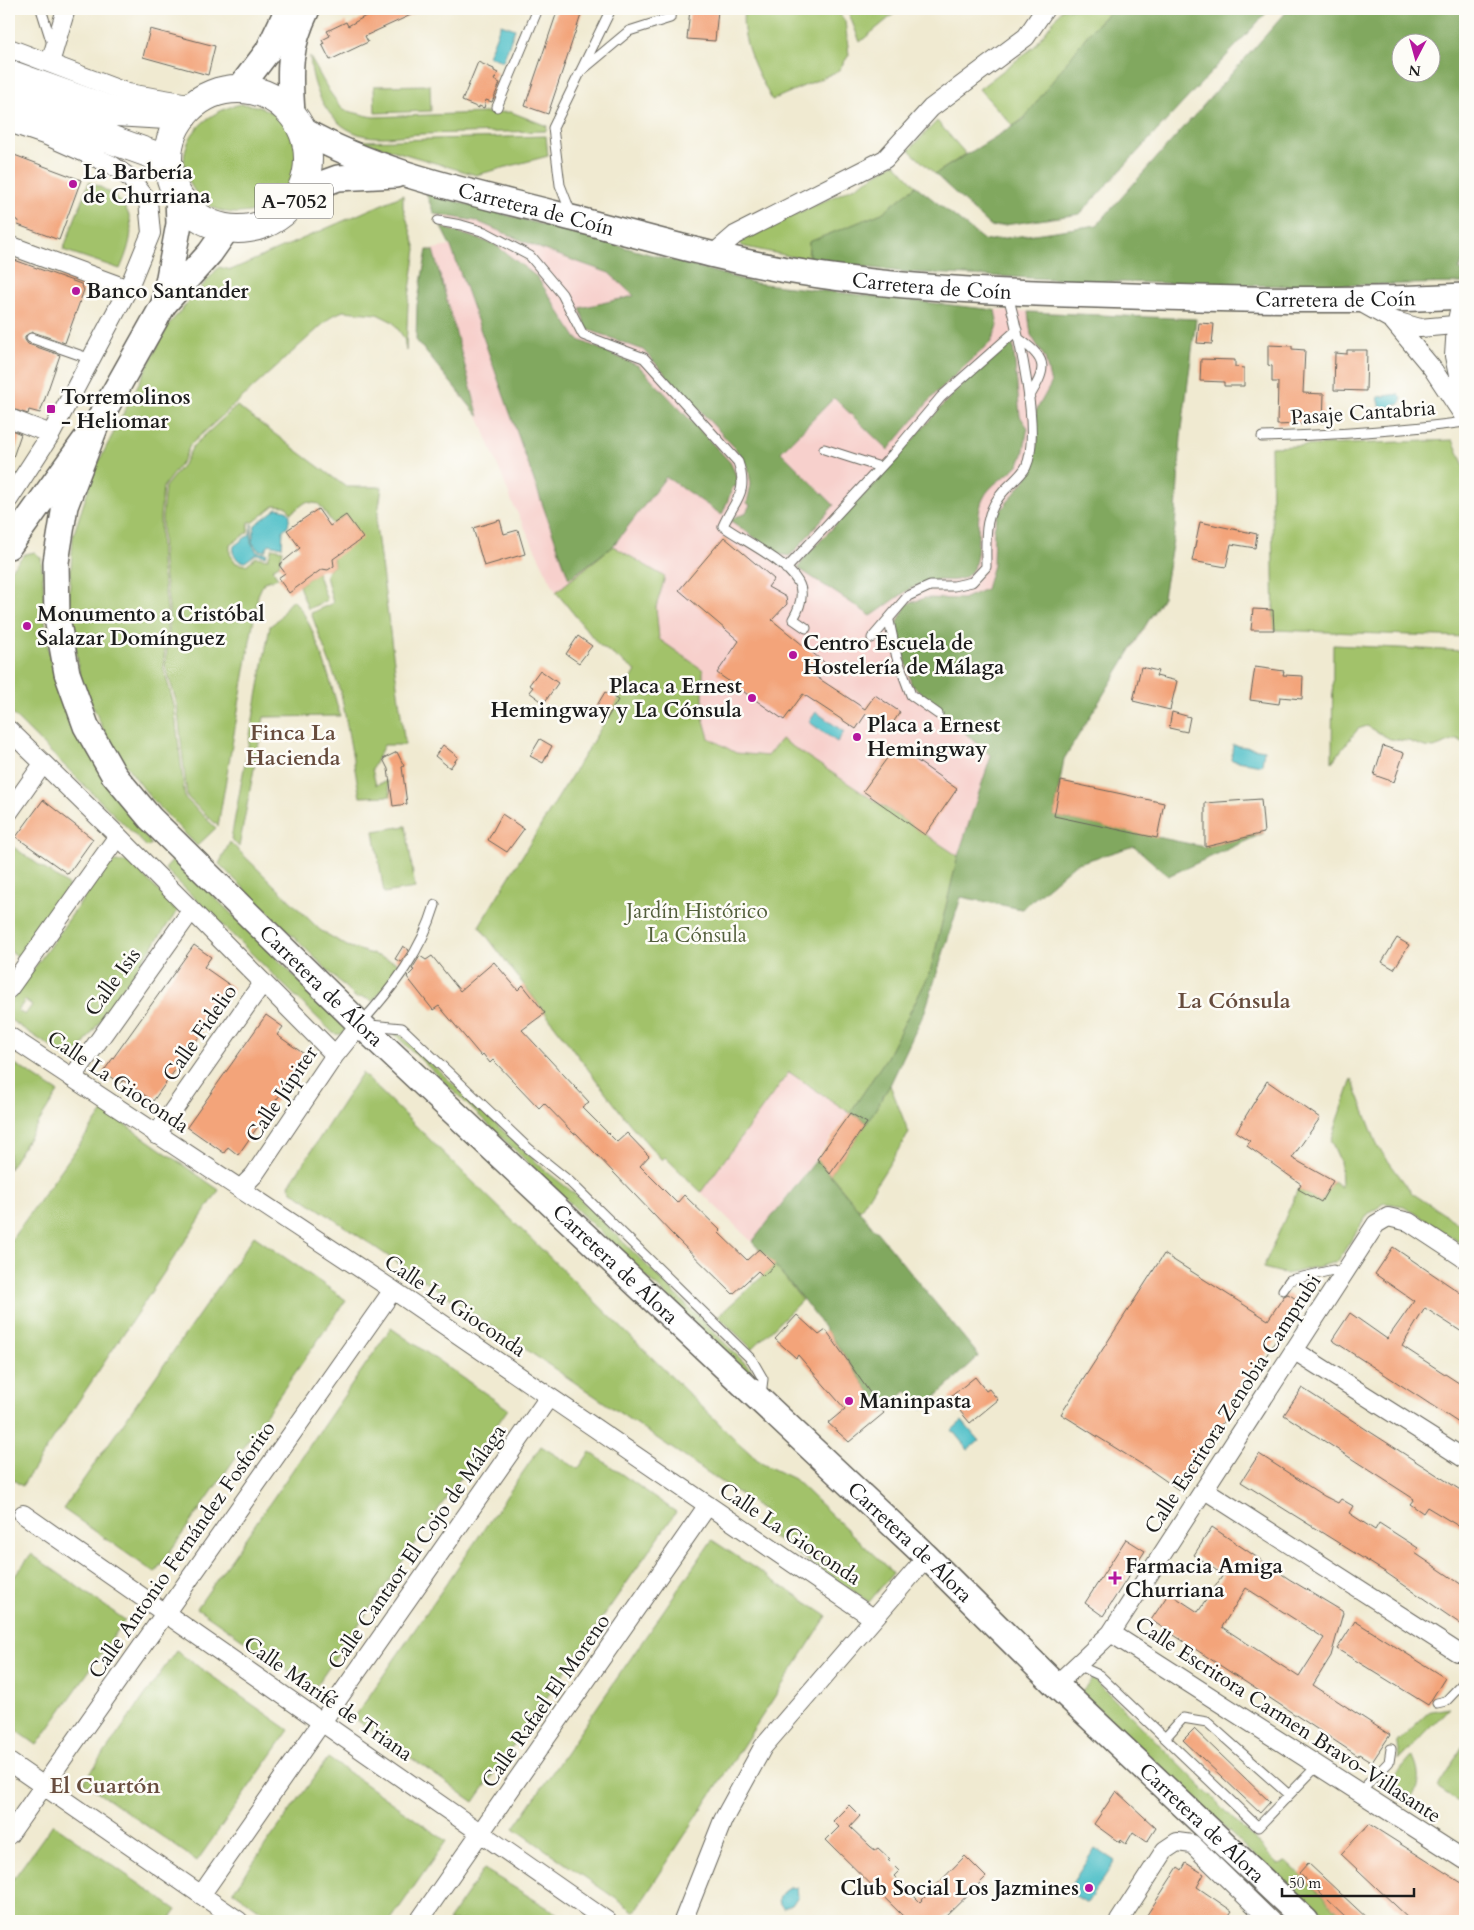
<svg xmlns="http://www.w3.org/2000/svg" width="1474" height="1930" font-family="Cardo,serif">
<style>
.built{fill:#f7d0cc}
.green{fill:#a2c26a;stroke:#5f6f43;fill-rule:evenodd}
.forest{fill:#81a85e;stroke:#4e623d;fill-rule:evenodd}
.water{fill:#53c1c9;stroke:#386e72}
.building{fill:#f3a47a;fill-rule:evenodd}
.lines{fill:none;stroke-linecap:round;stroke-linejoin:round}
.lane-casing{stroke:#66645b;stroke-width:11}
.street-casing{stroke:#66645b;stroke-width:20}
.secondary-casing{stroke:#66645b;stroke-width:28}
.primary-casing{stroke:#66645b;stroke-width:30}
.lane{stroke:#fff;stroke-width:9}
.street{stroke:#fff;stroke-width:18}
.secondary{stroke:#fff;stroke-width:25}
.primary{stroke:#fff;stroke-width:28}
.poi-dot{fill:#b5179e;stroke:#fdfcf7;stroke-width:2}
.labels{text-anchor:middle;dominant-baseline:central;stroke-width:5;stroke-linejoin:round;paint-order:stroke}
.shield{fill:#fdfcf7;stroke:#605f5e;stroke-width:1}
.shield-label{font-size:20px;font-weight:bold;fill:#1c1c1c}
.poi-label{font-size:21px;font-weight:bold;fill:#1c1c1c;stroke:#fdfcf7;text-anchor:start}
.street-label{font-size:21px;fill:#1c1c1c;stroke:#fdfcf7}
.park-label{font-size:21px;fill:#525e3b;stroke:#fdfcf7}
.neighbourhood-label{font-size:22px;font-weight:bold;fill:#674c3d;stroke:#fdfcf7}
</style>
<rect width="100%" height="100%" fill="#fdfcf7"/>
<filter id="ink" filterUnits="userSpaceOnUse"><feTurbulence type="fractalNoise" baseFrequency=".02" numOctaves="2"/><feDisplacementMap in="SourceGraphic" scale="10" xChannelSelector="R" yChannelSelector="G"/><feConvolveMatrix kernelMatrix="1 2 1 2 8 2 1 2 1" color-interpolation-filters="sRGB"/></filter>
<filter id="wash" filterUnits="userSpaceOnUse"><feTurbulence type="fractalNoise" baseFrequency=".0096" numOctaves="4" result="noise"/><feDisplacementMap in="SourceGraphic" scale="20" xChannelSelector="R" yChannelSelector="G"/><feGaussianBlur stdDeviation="1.12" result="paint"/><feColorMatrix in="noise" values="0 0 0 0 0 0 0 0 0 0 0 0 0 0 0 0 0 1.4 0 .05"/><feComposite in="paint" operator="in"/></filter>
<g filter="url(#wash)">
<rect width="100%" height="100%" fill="#f0ead1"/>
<path class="built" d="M426,193L755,283L995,310L1196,319L1181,437L1175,528L1163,597L1134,646L954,872L887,1057L850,1113L752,1242L665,1157L662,1160L629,1123L479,926L636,671L598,644L556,592L512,502L479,418L416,340L417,305L427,250L451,246Z"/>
<path class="green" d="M744,9H836L845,21L849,55L838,71L772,100C758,74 739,39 744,9Z
M847,9H900L860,42Z
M1062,9H1113C1105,16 1097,23 1091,31C1065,61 1047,104 1013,126L979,89L1035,46Z
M310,57L329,91L343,110L373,117L511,112L547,126L546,131C504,132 462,133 420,134C403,135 382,139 366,136C329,129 312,90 310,57Z
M430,85L431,111L375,113L374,86Z
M241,104C282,105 317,145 291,185C271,216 219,225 196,193C166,152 198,113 241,104Z
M937,121L966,154L935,174L909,150Z
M546,136L548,156L476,175L361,141Z
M895,163L916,186L882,213L809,242L808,260L741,246L739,240L855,187Z
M89,182C136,201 139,226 120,269L63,250Z
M403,195V207L416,249L408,304L406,351L404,338L393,322L377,314L343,311L332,316L190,445L184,459L163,487L160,517L161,563L167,608V632L163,666L174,705L185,798L216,828L197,846L150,797L110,744L80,678L69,599L73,536L95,469L169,324L219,267L231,270Z
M237,406L346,487H382L376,526L405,745H384L372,769L376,785L387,781L391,796L360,797L341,693L311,613L333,603L326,576L328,570L334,566L333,556L362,538L346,515L333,524L319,504L306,502L291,513L286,506L275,505L254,522H249L248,532L230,545V554L236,563L246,565L256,557L268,559L272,548L283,550L279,565L272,569L278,578L264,582L258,595L218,826L187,797L177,704L165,665L169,633V608L163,563L162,517L165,487L185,462L193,446Z
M1453,440L1465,468V637L1274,630L1271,447Z
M613,546L665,577L656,607L659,639L703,670V717L709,738L736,753L767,756L781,739L958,856L930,973L887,1057L850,1113L789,1072L701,1192L665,1157L662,1160L629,1123L479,926L636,671L598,644L556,592Z
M35,552L41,558C46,596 42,635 54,672C72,735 114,792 151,844L147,847L9,711V571L25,554Z
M317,572L327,600L308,609L299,586Z
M293,600C313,617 333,689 340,716L264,717L239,847L231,839L270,626C285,616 281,609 293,600Z
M1333,645L1465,651V744L1458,739L1434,748L1425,747L1408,741L1390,739L1367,726L1358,729L1332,762Z
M406,826L415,888L384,893L374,831Z
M230,842L320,930L347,946L393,961L402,966L373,1001L362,997L356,998L219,864Z
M9,844L69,886L19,957L9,950Z
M175,858L348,1029C343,1034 340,1036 333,1033L165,869Z
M114,862H129L178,910L72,1061L9,1019V1004L105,868ZM25,1000L32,1005L25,1015L18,1011Z
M391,1031L402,1036L546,1171L575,1194L751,1369L749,1375Z
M15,1064L58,1092L9,1169V1070Z
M362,1073L741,1445L761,1463L794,1479L893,1573L869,1602L755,1525L766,1512L292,1191L289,1185Z
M1352,1079L1378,1147L1412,1193L1465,1228V1246L1404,1206L1385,1203L1368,1214L1337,1262L1287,1274L1263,1268L1298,1189L1321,1202L1333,1181L1341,1187L1340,1161L1331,1141Z
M890,1085L909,1133L860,1210L830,1174L867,1123Z
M104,1110L219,1190L22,1486L9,1477V1243Z
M254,1236L346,1300L155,1573L63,1509Z
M775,1265L802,1300L752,1349L718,1316Z
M391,1328L508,1409L314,1689L197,1608Z
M541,1446L578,1469L590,1452L676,1512L474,1802L354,1718Z
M712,1540L827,1616L635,1912L514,1828Z
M31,1554L125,1620L37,1745L9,1725V1584Z
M176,1651L289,1730L197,1861L84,1782Z
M1093,1678L1279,1864L1287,1862L1348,1921H1323L1081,1692Z
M1450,1707L1398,1761L1400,1751L1397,1742L1431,1710Z
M1465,1744V1807L1437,1788Z
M1412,1756C1420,1771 1421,1784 1411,1799L1387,1784Z
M328,1758L446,1841L390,1921H276L233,1891Z
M53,1824L177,1910L169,1921H9V1885Z
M484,1869L561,1916L568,1921H448Z"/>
<path class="forest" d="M1113,9H1270L1080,214L991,227L935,174L1023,120L1091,30Z
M1289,9H1465V256L1459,270L1465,271V283L1295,286L1116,282L903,272L809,260V242L882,213L916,186L985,241L1097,225ZM1402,42H1432V72H1402Z
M426,193L755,283L995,310L998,326L991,342L936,393L888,450L834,398L781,452L834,505L795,551L789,556L778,554L731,521L735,517L745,514L750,505L747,503L751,484L748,467L735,448L643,350L587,329L580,308L634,296L609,273L544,250L476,221L434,214Z
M441,227L494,244L537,277L577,339L639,366L730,462L737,477L738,486L733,487L722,515L666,477L613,546L569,579L451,247Z
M427,250H433L479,417L416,340L417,305Z
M1028,312L1196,319L1181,437L1175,528L1163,597L1064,759L1054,816L1205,847L1264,833L1168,876L1134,846L1075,864L1022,909L961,897L925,1011L890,1085L867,1123L850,1113L887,1057L930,973L958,856L991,756L911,684L897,623L907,604L925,598L963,599L986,589L993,565L994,529L998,514L1032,471L1038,437L1036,411L1051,384L1045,358L1031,335Z
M1013,344L1020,416L1028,428C1025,438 1025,457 1018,465C1007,477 990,483 983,499C973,520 984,556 970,573C960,585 942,578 930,581C912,584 887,606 871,616L798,568L806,556C837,523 869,490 899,456C931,419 970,368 1013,344Z
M817,1159L979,1356L923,1409L907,1391L884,1413C843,1354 803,1292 752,1242Z"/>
<path class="water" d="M501,24L515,29L503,61L488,56Z
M1398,394L1402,398L1400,404L1381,409L1378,397Z
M277,508L286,510L290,515L288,526L283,530L282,547L269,544L265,551L258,550L252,542L255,525Z
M252,524L251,542L257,552L267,553L266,556L256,554L245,562L238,560L233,553L234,546L250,534Z
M816,712L844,732L837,742L809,722Z
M1233,745L1264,750L1262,765L1231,760Z
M962,1421L979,1441L968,1450L952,1430Z
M1095,1848L1115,1861L1087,1903L1067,1891Z
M790,1887L797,1888L798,1896L792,1905L783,1908L778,1901L783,1892Z"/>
<g id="blocks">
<path class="building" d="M369,9H424L365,36L368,42L330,60L322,44H324L322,40L330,36L327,31L346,22L348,26L371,13Z
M558,9H583L548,114L525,106Z
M690,9L718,10L715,41L687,39Z
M150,29L215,46L208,75L143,57Z
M478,62L494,69V71L498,73L494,80L500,83L492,102L486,100L484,108L479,106V108L462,101Z
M9,153L81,180L59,240L18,225L19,221L9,217Z
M9,258L81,284L84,290L65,343L33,332L25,336V340L28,344L60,355L40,413L29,410L28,414L9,408Z
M1199,323L1214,324L1212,344L1197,343Z
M1268,345L1292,346V349L1305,350L1303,393L1324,394L1323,423L1277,425L1278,382H1272V366L1268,365Z
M1347,350H1367L1366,391L1334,390L1335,353L1347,354Z
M1201,359L1235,360V367L1244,368V386H1224V382L1200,381Z
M9,429L21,434L11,463H9Z
M318,509L330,526L346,515L363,538L333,559L334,566L328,570L322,569L289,593L278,578L285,573L279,565L300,548L287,530Z
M500,520L504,534L518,530L525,554L484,566L473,528Z
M1200,522L1257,534L1255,548L1231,544L1226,567L1192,561Z
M724,537L774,579L768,587L786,597L787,604L772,620L825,663L815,676L865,709L875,695L900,712L889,729L866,714L856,729L803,694L784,720L717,673L739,641L679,590Z
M1253,609L1273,610L1274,630H1251Z
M578,636L592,646L579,663L566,654Z
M1141,667L1158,671L1156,676L1177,681L1170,710L1133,701Z
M1255,667L1284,671L1283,675L1303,676L1302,699L1280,697L1279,704L1250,700Z
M540,670L558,683L544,703L529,692L533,687L529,685Z
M605,692L618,700L606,720L593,712Z
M1172,712L1190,717L1187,732L1169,728Z
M540,739L552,746L543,763L530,756Z
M443,745L458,757L450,768L435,756Z
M896,746L957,789L925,835L863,791Z
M1383,746L1404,753L1394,782L1374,775Z
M397,752L404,766L402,767L407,804L393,806L388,769L383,759Z
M1061,781L1164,803L1157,838L1054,816Z
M1261,799L1264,833L1205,847V803Z
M43,800L93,839L68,874L16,837Z
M502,814L524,829L507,852L488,840Z
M1397,938L1409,945L1394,969L1382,962Z
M194,945L211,957L204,967L234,988L153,1101L123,1080L121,1084L103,1072Z
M403,946L409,950L401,962L395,959Z
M420,956L426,960L432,956L460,991L494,962L518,990L523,985L545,1013L522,1030L589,1102L582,1107L617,1142L627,1133L649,1156L640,1166L677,1203L684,1195L721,1231L719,1233L747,1260L759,1249L775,1265L763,1276L758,1271L733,1294L673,1235L576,1133L574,1134L544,1103L539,1108L493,1060L490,1063L483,1054L481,1056L439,1006L433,1010L407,977L414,970L412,969Z
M266,1015L283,1027L277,1035L307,1056L238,1155L228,1147L224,1153L187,1127Z
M1267,1081L1320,1118L1292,1158L1333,1181L1321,1202L1298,1189L1301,1184L1247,1146L1250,1141L1236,1132Z
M850,1113L867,1123L830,1174L817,1159Z
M1393,1247L1465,1296V1334L1425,1308L1402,1346L1465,1387V1427L1332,1340L1350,1313L1387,1339L1414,1301L1375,1274Z
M1164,1254L1268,1320L1284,1296L1288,1294L1301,1302L1179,1490L1146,1467L1061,1414Z
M797,1315L819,1335L826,1330L884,1413L849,1442L828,1423L845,1409L798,1355L796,1358L775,1339Z
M975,1377L986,1391L989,1389L998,1400L970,1423L949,1398Z
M1302,1388L1465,1493V1530L1427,1507L1423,1513L1410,1504L1414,1499L1284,1415Z
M1259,1454L1324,1496L1338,1503L1341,1499L1353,1506L1349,1513L1375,1530L1379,1523L1418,1548L1415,1553L1465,1587V1627L1385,1572L1241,1482Z
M1212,1527L1289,1579L1342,1611L1343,1613L1331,1656L1313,1685L1390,1735L1372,1762L1359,1754L1358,1756L1151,1620L1169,1593L1198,1612L1223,1575L1194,1555ZM1246,1588L1324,1638L1299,1677L1222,1627Z
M1126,1539L1145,1551L1103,1616L1085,1603Z
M1355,1621L1445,1678L1428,1705L1337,1649Z
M1194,1729L1270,1802L1260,1813L1183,1740Z
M1116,1791L1156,1828L1147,1842L1133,1832L1126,1844L1121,1840L1120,1843L1094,1824Z
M849,1805L860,1816L850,1827L871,1847L875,1850L878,1848L890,1859L888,1860L899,1871L894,1876L920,1902L965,1856L986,1877L941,1921H908L826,1840L839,1827L833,1821Z
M1369,1824L1465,1885V1921H1412L1341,1854Z
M1186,1863L1204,1874L1197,1887L1232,1911L1225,1921H1143L1178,1867L1182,1870Z
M1308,1863L1370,1921H1349L1299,1873Z"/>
</g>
</g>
<g filter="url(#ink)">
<use href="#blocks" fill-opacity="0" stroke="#66645b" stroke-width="1"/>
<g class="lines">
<g class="lane-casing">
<path id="lane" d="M41,9L53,47
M581,71L629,31L670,18L671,9
M497,107L538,9
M571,213L560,185L553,128L611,9
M438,221L461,225L485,232L530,256L562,294L583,335L644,358L738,462C749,494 735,499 723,526C744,541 785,560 798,582C805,594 799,609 793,619L806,628
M31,338L91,359
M1019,339C1050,361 1046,369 1028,399
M1262,437C1330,435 1398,431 1465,422
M824,449L880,467
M786,569L893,454L941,397L1017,330
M889,621L897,658L911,695L938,714
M872,638L908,596L930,586H954L972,582L986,567C986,539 983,514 1003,492C1009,485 1021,476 1026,467C1042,432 1018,333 1008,295
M362,1022C394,986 421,952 435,905
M370,1025L402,1028L528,1148L569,1181L752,1360L763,1379L761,1395
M1283,1290L1290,1280L1333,1270L1343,1275
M1077,1665L1099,1675L1258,1827L1317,1766
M1437,1703L1446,1701L1465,1681
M1166,1737L1183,1718L1207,1722L1289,1795
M1359,1793L1389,1762L1391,1749"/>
</g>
<g class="street-casing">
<path id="street" d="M9,48L128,93L195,104
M50,63L66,9
M9,123L47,136L112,165L130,178L148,201L151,233L128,289L51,434L9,499
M9,245L128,289
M713,254L735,235L885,159L931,108L1026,37L1045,9
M1462,297L1456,325L1454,356L1465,410
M1358,301L1392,320L1432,368L1465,418
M1392,320L1420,328L1465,324
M9,418L51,434
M9,730L118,836L335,1055
M9,812L43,764
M9,989L118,836
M9,1036L393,1290L873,1618
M72,1078L191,911
M156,1135L263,982
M241,1188L254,1175L335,1055L360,1024
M1295,1351L1465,1459
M1205,1490L1457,1652
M23,1514L607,1921
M1111,1633L1465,1860
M1056,1685L1111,1633L1376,1224L1388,1217L1409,1222L1465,1259
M9,1762L239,1921
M9,1835L393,1290
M201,1895L549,1397
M419,1921L708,1505
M683,1921L723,1820L763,1747L927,1557
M1119,1921L1165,1850L1177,1842L1192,1844L1271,1921"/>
</g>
<g class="secondary-casing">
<g id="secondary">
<path d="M239,89L268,51L288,9"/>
<path d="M292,113C289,71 288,48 307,9"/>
<path id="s1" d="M302,130C380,174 471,192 556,214C636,234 717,259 799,272C910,290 1020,293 1132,296C1243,300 1354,302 1465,296"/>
<path d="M302,191L338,178L396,175"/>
<path d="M164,304L179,224L178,196"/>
<path id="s2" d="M96,425L65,506L56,562L57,618L67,673L86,726L114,775L150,818L360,1024L927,1557L1056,1685L1306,1921"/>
<path d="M9,546L96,425L164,304L210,253L227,229"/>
</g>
</g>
<g class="primary-casing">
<path id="primary" d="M9,74L115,112L183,116
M168 159a70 70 0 1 1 140 0a70 70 0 1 1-140 0Z
M9,103L168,160"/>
</g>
<use href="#lane" class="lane"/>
<use href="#street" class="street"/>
<use href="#secondary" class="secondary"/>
<use href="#primary" class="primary"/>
</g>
</g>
<g class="poi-dot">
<circle cx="73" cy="184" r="5"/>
<circle cx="76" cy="291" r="5"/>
<rect x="46" y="404" width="10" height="10" rx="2.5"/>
<circle cx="27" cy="626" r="5"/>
<circle cx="793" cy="655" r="5"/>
<circle cx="752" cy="698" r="5"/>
<circle cx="857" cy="737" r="5"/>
<circle cx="849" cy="1401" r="5"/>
<path d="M1112.5 1570.5h5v5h5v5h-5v5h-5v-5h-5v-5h5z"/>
<circle cx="1089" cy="1888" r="5"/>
</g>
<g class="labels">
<rect class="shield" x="255" y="183.5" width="78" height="35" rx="4"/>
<g class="shield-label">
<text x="294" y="201">A-7052</text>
</g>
<g class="poi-label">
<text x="83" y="172">La Barbería<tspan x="83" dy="24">de Churriana</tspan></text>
<text x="86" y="291">Banco Santander</text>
<text x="61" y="397">Torremolinos<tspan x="61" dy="24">- Heliomar</tspan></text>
<text x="37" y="614">Monumento a Cristóbal<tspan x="37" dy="24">Salazar Domínguez</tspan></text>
<text x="803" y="643">Centro Escuela de<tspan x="803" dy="24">Hostelería de Málaga</tspan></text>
<text x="742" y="686" text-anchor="end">Placa a Ernest<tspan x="742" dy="24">Hemingway y La Cónsula</tspan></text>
<text x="867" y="725">Placa a Ernest<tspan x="867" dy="24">Hemingway</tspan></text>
<text x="859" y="1401">Maninpasta</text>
<text x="1125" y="1566">Farmacia Amiga<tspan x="1125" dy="24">Churriana</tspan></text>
<text x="1079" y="1888" text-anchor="end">Club Social Los Jazmines</text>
</g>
<g class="street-label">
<text stroke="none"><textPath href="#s1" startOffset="248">Carretera de Coín</textPath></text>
<text stroke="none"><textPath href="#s1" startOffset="652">Carretera de Coín</textPath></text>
<text stroke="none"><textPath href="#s1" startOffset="1056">Carretera de Coín</textPath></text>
<text transform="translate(1363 413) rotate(-4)">Pasaje Cantabria</text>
<text transform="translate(113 982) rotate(-54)">Calle Isis</text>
<text stroke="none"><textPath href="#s2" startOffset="664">Carretera de Álora</textPath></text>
<text transform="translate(200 1033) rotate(-55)">Calle Fidelio</text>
<text transform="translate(118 1082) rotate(34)">Calle La Gioconda</text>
<text transform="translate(282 1094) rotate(-56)">Calle Júpiter</text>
<text stroke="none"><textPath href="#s2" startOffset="1069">Carretera de Álora</textPath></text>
<text transform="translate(455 1306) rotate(34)">Calle La Gioconda</text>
<text transform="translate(1233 1404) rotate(-57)">Calle Escritora Zenobia Camprubi</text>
<text transform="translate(790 1534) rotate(34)">Calle La Gioconda</text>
<text stroke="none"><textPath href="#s2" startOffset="1474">Carretera de Álora</textPath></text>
<text transform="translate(417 1547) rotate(-55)">Calle Cantaor El Cojo de Málaga</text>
<text transform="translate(182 1550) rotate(-55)">Calle Antonio Fernández Fosforito</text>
<text transform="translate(328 1699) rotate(35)">Calle Marifé de Triana</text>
<text transform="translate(546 1701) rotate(-55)">Calle Rafael El Moreno</text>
<text transform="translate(1288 1720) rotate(33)">Calle Escritora Carmen Bravo-Villasante</text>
<text stroke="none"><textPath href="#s2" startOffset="1879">Carretera de Álora</textPath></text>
</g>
<g class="park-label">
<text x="697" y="911">Jardín Histórico<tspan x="697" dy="24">La Cónsula</tspan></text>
</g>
<g class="neighbourhood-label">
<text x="293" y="733">Finca La<tspan x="293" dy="25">Hacienda</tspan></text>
<text x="1234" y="1001">La Cónsula</text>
<text x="105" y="1786">El Cuartón</text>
</g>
</g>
<rect width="1474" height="1930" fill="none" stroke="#fdfcf7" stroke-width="30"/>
<g transform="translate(1416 58) rotate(186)"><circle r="24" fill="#fdfcf7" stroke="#a3a29f"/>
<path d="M0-4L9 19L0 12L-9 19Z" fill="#b5179e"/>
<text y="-8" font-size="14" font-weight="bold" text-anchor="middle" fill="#1c1c1c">N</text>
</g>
<path d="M1282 1888v8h132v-8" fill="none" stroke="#1c1c1c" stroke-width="2.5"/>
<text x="1289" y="1888" font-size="15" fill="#1c1c1c" stroke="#fdfcf7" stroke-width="4" paint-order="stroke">50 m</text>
</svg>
